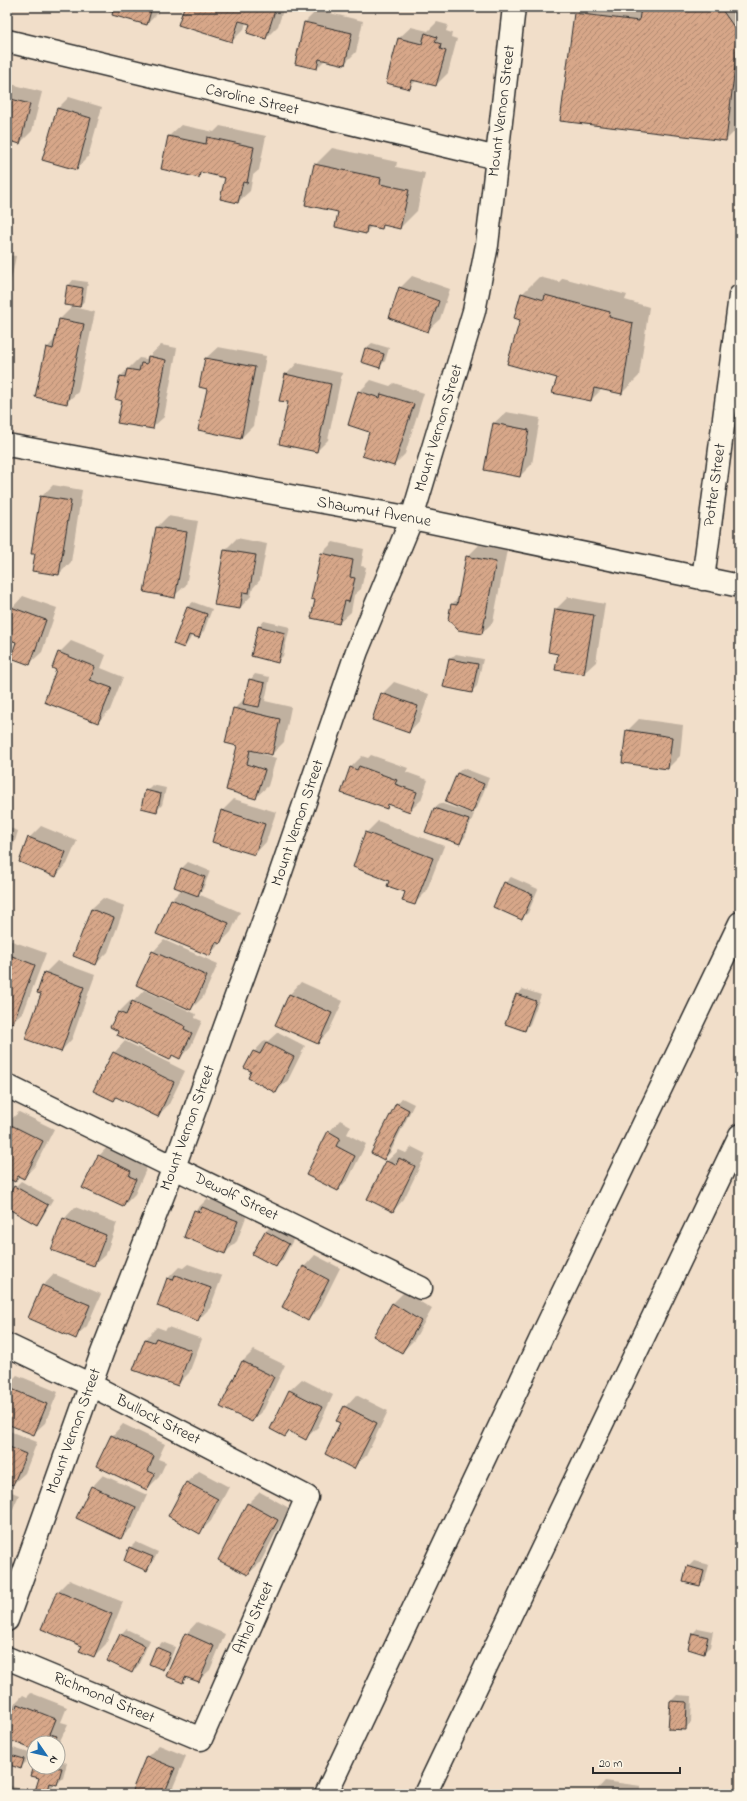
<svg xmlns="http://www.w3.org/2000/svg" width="747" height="1801" font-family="'Indie Flower',sans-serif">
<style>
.shadow{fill:#0003}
.building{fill:url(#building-hatch);stroke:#2b2b2b}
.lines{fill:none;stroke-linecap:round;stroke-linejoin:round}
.street-casing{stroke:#2b2b2b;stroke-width:25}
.secondary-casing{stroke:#2b2b2b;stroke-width:25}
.highway-casing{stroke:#2b2b2b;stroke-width:25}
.street{stroke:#fcf5e5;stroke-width:22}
.secondary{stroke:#fcf5e5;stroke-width:22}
.highway{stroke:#fcf5e5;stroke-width:22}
.labels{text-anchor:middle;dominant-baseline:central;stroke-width:3;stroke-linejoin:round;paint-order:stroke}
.street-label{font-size:16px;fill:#2b2b2b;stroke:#fcf5e5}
</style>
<defs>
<pattern id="building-hatch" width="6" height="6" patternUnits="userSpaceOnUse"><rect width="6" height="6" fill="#d7a789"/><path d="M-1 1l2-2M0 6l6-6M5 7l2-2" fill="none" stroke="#af8870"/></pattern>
</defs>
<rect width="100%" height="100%" fill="#f1dec9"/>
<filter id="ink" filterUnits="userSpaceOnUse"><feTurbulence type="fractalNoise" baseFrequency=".025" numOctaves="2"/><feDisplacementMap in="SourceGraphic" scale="8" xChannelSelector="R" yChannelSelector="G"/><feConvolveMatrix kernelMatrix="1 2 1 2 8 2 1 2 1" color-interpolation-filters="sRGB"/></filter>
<g filter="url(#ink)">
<path class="shadow" d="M101,7H160L159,12L147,24Z
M185,7H284L278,26L266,38L251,23L246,22L244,29L232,41Z
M582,7H740V126L726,140L575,14Z
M317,10L363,21L356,52L344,64L325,60L317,68L296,63L305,22Z
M437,22L448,25L446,31L452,33L451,37L457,39L448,73L436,85L417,80L409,88L399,38L411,27L428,31Z
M7,83L42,92L32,131L20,143L7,139Z
M69,97L102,107L88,157L76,169L57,109Z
M181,125L214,132L220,126L266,136L259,170L253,175L250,191L238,202L226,177L203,172L198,177L169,136Z
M332,148L397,162L396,167L425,173L417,211L400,228L385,225L381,228L372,226L365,233L339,211L315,165Z
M7,255L16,256L7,299Z
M412,276L450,289L440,319L428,330L400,288Z
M539,277L559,282L563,278L627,295L625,300L649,307L639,376L622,393L602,389L591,400L558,377L521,319L522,294Z
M73,280L88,282L85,300L80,306L68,286Z
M72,307L95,312L78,392L66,403L47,348L56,338L60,319Z
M372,343L389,348L385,361L379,367L366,348Z
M161,345L177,348L164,417L152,428L123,400L121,376L139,358L146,359Z
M218,347L266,356L253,426L241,438L208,388L206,358Z
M297,363L342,373L328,440L317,451L289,401L286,375Z
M371,380L390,386L394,383L424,393L405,454L394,465L371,432L359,392Z
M506,412L540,418L532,464L520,476L494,423Z
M53,485L82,490L71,562L59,574L41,497Z
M168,516L198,521L186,585L174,596L157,527Z
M237,538L267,544L260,580L253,588L251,596L240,608L216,604L225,550Z
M333,542L364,549L361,566L366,567L361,589L354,595L351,612L339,623L322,553Z
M479,545L507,550L493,622L482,633L449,619L452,604L459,597L467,557Z
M23,596L57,608L42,652L30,663L18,642L7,638V622L12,608Z
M568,597L605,604L596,662L584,673L559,653L549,652L556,609Z
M193,602L212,609L204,631L198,637L192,635L189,641L184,647L187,607Z
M264,621L290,627L283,656L277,662L259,627Z
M71,641L106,655L101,668L123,677L110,710L98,722L57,669L59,653Z
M456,654L483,659L477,686L471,692L450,659Z
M255,674L270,677L265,701L291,707L284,742L272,754L257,751L256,752L276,758L268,786L256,797L238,745L234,709L245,698L250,680Z
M394,682L429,694L420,720L409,732L382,694Z
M639,719L683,725L680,756L668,768L627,731Z
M371,755L408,768L406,772L428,780L421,800L410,811L390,804L386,807L350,768L362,756L368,758Z
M463,768L489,778L478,806L472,812L457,773Z
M152,785L166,788L162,805L156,811L146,791Z
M234,799L276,812L266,842L255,854L222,811Z
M440,803L474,814L465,837L460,843L434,808Z
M378,821L444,846L426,892L414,904L407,892L390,880L366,833Z
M41,826L77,841L67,864L56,876L29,838Z
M7,827L18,831L11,854L7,858Z
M188,862L210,871L203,889L198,894L240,912L231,932L209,955L158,933L172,899L182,889L175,887L182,868Z
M511,877L538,889L528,913L522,918L505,883Z
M103,898L125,906L108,952L96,964L91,909Z
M9,940L46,953L24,1011L7,1026V942Z
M164,940L218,964L203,997L191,1009L153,952Z
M57,961L95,975L72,1039L61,1051L42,993L45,973Z
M301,982L343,1001L329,1031L318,1043L276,1024L290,994Z
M523,989L541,995L530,1024L524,1030L517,995Z
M144,990L196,1014L195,1018L202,1021L191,1046L180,1058L173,1055L170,1058L119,1012L130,1001L133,1002Z
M278,1032L305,1046L288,1080L276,1092L252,1071L254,1052L265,1040L268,1041Z
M125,1041L185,1071L169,1104L158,1116L117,1096L114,1100V1053Z
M402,1098L414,1104L390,1153L384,1158L397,1104Z
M19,1112L54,1129L35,1166L24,1177L20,1176L15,1181L11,1179L7,1182V1123Z
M340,1120L351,1126L347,1134L366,1144L349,1178L338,1190L329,1132Z
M110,1144L142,1159L139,1164L147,1167L135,1194L123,1206L99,1156Z
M412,1147L426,1154L404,1199L393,1211L368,1199L387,1161L399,1150L406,1153Z
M21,1181L53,1199L42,1218L37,1223L7,1207V1201L15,1187Z
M215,1196L249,1209L237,1241L225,1253L195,1211L207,1199L210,1201Z
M75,1207L117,1223L106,1254L94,1265L64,1219Z
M7,1216L11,1218L7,1226Z
M271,1226L294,1238L282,1261L276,1266L253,1254L266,1231Z
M315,1255L340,1268L320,1308L308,1319L304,1267Z
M188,1264L222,1276L210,1308L198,1320L158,1306L168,1278L179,1267L183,1268Z
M54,1274L101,1294L87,1326L75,1337L43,1286Z
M404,1292L432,1309L414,1340L402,1352L392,1304Z
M157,1327L165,1330L168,1327L202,1339L189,1373L178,1384L135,1369L145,1339Z
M254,1350L285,1365L264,1409L252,1421L242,1362Z
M17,1375L58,1392L45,1423L33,1434L7,1423V1385Z
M302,1379L333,1395L318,1427L306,1438L291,1431L285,1436L271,1429L290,1390Z
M356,1395L388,1411L366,1456L354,1467L341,1423L345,1407Z
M123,1424L165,1444L158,1459L166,1462L159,1477L147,1489L112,1436Z
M7,1430L37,1442L25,1473L13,1484L7,1482Z
M199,1471L229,1487L211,1521L200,1532L169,1516L187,1482Z
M103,1475L147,1495L133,1526L121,1538L92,1487Z
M7,1490L19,1495L7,1522Z
M260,1492L289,1508L260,1563L248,1574V1504Z
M136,1542L158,1552L152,1564L147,1570L130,1548Z
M694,1561L709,1565L705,1580L699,1585L688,1567Z
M69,1580L123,1602L106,1644L94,1656L83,1645L58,1591Z
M197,1622L225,1634L210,1670L198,1681L188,1677L182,1682L186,1634Z
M698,1628L713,1631L710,1647L704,1652L693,1633Z
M126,1629L150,1640L138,1666L132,1672L120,1635Z
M162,1642L175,1647L169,1663L163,1669L157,1648Z
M31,1693L67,1707L61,1722L68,1724L58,1745V1743H34V1749L7,1738V1717L11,1707L23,1695L27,1697Z
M677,1695L692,1696L691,1723L685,1729L671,1701Z
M159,1745L186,1756L171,1792L169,1794H135L132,1793L147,1757Z
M7,1746L29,1753L26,1762L20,1768L7,1763Z
M58,1760L67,1763L63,1778L57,1784L54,1783L52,1788L47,1793L35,1767H58Z
M605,1781L641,1786L640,1794H593Z
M7,1785L38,1794H7Z"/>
<path class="building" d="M98,7H152L147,25L112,15L113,11Z
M184,7H244L254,10L255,7H276L266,39L247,33L250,24L239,21L232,42L178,25Z
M641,7H720L739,34L726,141L560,121L574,13L639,21Z
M304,22L352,33L345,65L319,59L317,69L295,64Z
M425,33L437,37L435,42L441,44L440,49L446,51L436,86L412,80L410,89L386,83L398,38L422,44Z
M7,98L30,104L20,144L7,140Z
M57,108L91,118L77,170L42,160Z
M168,136L206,144L207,137L254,147L247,183L243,182L238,203L220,199L225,178L200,172L199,178L161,169Z
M314,164L381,178L380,184L409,190L400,229L383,225L382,229L367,226L366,234L335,227L338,212L305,205Z
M67,285L83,288L80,307L64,305Z
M399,287L439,301L428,332L389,318Z
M521,293L544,300L545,295L610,312L609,317L633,323L622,394L594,388L591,401L552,393L557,378L507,364L520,320L514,318Z
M59,319L84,324L67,404L35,397L46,347L53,349Z
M365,348L384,354L380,368L361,362Z
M148,356L166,360L153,429L117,423L122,401L115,399L120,376L125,377L127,369L139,371L141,363L147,364Z
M205,358L255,367L241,439L198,430L207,389L199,387Z
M285,374L331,384L317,452L279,444L288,402L279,401Z
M358,391L380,398L381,394L414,404L394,466L362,456L369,432L348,425Z
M493,423L529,430L520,477L484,470Z
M40,496L71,501L59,575L32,571L35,554H31Z
M156,527L187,532L175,598L144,592Z
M224,550L256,555L249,593L243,592L240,609L214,605Z
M321,553L353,560L350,577L355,578L349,602L345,601L339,624L311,618L315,600L311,599Z
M466,556L496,562L482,634L458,630L448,619L451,604L457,605Z
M11,607L46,620L30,665L11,658L16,642L7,639V619Z
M187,607L207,614L199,638L189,635L184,648L173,644Z
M555,609L594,615L584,674L555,670L558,654L548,652Z
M258,626L285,633L278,663L251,656Z
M58,652L95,667L90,680L112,688L98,723L44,702L56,670L52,668Z
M449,659L478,664L472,693L443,687Z
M249,679L265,683L259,707L243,704Z
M381,693L418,706L409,733L372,720Z
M233,708L280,719L272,755L250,750L247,764L265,770L256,799L226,790L237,746L225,743Z
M626,730L672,737L668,769L622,763Z
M359,766L397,780L395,784L417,792L410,812L388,804L387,809L341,793L350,767L357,770Z
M457,773L484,784L472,813L445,802Z
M145,790L161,794L157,812L141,808Z
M434,808L469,820L460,844L425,832Z
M221,810L265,824L255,855L212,842Z
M365,832L433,858L415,905L402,901L405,892L387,886L389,881L353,867Z
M7,835L13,837L7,856Z
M28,837L66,852L56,877L19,862Z
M181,868L205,877L198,896L174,887Z
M504,882L533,895L522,920L493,907Z
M171,899L229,923L220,944L216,942L210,956L156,934Z
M91,909L114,918L96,965L73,956Z
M152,951L207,976L191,1010L136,985Z
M7,954L35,965L13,1023L8,1022L7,1023Z
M44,972L84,987L61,1052L25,1039L41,994L37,993Z
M289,994L332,1013L318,1044L275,1025Z
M516,994L536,1001L525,1031L505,1024Z
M132,1001L185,1026L184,1029L192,1033L180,1059L172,1055L170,1060L117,1035L118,1031L110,1027L118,1012L126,1015Z
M266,1043L294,1057L276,1093L248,1078L251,1071L244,1068L253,1051L260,1054Z
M113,1052L174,1082L158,1117L116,1097L114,1101L93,1091Z
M396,1103L409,1110L384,1160L371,1153Z
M7,1123L43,1141L24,1179L18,1176L15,1182L9,1179L7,1182Z
M328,1131L340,1138L336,1146L355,1156L338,1191L306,1175Z
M98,1155L131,1171L129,1176L136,1179L123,1207L82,1188Z
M399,1158L415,1166L393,1212L367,1199L386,1161L396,1165Z
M14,1186L48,1205L37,1225L7,1208V1199Z
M202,1207L238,1221L225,1254L184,1237L194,1210L200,1212Z
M63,1218L106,1235L94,1266L51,1250Z
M265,1231L289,1244L276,1267L252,1254Z
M303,1266L329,1280L308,1321L282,1307Z
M175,1275L211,1288L198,1321L157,1306L167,1278L173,1280Z
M42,1285L90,1305L76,1339L28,1318Z
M392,1303L421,1321L402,1353L373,1336Z
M156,1338L191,1350L178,1386L133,1370L145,1339L154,1342Z
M242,1361L274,1377L252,1422L220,1407Z
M7,1387L47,1404L34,1435L7,1424Z
M289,1390L322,1407L306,1440L289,1431L285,1437L270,1429Z
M344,1406L377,1423L354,1469L325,1454L340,1423L336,1421Z
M111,1435L154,1456L148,1471L155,1474L147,1490L96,1466Z
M7,1446L26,1454L13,1485L7,1483Z
M186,1482L218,1499L200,1534L168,1516Z
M91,1486L136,1507L121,1539L76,1518Z
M247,1503L278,1520L248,1575L218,1560Z
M129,1547L153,1557L147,1571L124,1561Z
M687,1566L704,1571L700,1586L683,1582Z
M57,1591L112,1614L94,1657L79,1651L82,1646L41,1629Z
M185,1633L214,1646L199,1682L185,1677L183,1683L166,1676Z
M692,1633L708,1637L704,1654L688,1649Z
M120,1634L145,1646L132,1673L107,1661Z
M156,1647L170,1653L163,1670L149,1664Z
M670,1701L687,1702L686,1730L668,1729Z
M18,1704L56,1719L50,1734L57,1736L54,1743H34V1750L7,1739V1714L10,1706L17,1709Z
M7,1754L24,1759L21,1769L7,1764Z
M146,1756L175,1768L164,1794L131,1793Z
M34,1766L62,1768L57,1785L50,1783L47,1794L35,1791L39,1778L31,1776Z"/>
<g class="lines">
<g class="street-casing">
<path id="street" d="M7,41L497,158
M7,1086L421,1288
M7,1345L91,1385L307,1497L201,1739L7,1658
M7,1620L102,1353L174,1167L275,889L357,651L412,518L474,311L487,245L514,7"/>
</g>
<g class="secondary-casing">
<path id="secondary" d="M7,445L412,518L740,586
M703,579L740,296"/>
</g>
<g class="highway-casing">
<path id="highway" d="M326,1794L552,1315L740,923
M425,1794L740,1135"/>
</g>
<use href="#street" class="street"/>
<use href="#secondary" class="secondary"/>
<use href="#highway" class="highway"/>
</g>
</g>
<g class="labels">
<g class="street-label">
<text transform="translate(252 100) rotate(13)">Caroline Street</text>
<text transform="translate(502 111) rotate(-83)">Mount Vernon Street</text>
<text transform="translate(439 428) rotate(-73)">Mount Vernon Street</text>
<text transform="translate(715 485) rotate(-82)">Potter Street</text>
<text transform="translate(374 512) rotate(10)">Shawmut Avenue</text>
<text transform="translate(298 823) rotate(-71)">Mount Vernon Street</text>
<text transform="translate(188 1128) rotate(-70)">Mount Vernon Street</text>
<text transform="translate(236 1197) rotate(26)">Dewolf Street</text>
<text transform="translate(158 1420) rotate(27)">Bullock Street</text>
<text transform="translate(74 1431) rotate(-70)">Mount Vernon Street</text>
<text transform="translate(254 1618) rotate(-66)">Athol Street</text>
<text transform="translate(104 1698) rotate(23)">Richmond Street</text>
</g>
</g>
<rect width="747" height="1801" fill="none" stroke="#fcf5e5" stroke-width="24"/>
<rect x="12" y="12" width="723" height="1777" fill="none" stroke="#2b2b2b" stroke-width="1.5" filter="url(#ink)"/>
<g transform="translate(46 1755) rotate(124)"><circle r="19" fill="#fcf5e5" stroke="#a8a49b"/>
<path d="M0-3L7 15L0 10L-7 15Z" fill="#1f6fb2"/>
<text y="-6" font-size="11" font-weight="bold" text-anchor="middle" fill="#2b2b2b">N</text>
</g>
<path d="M593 1767v6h87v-6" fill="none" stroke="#2b2b2b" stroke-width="2"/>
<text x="599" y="1767" font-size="12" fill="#2b2b2b" stroke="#fcf5e5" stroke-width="3" paint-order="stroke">20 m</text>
</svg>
